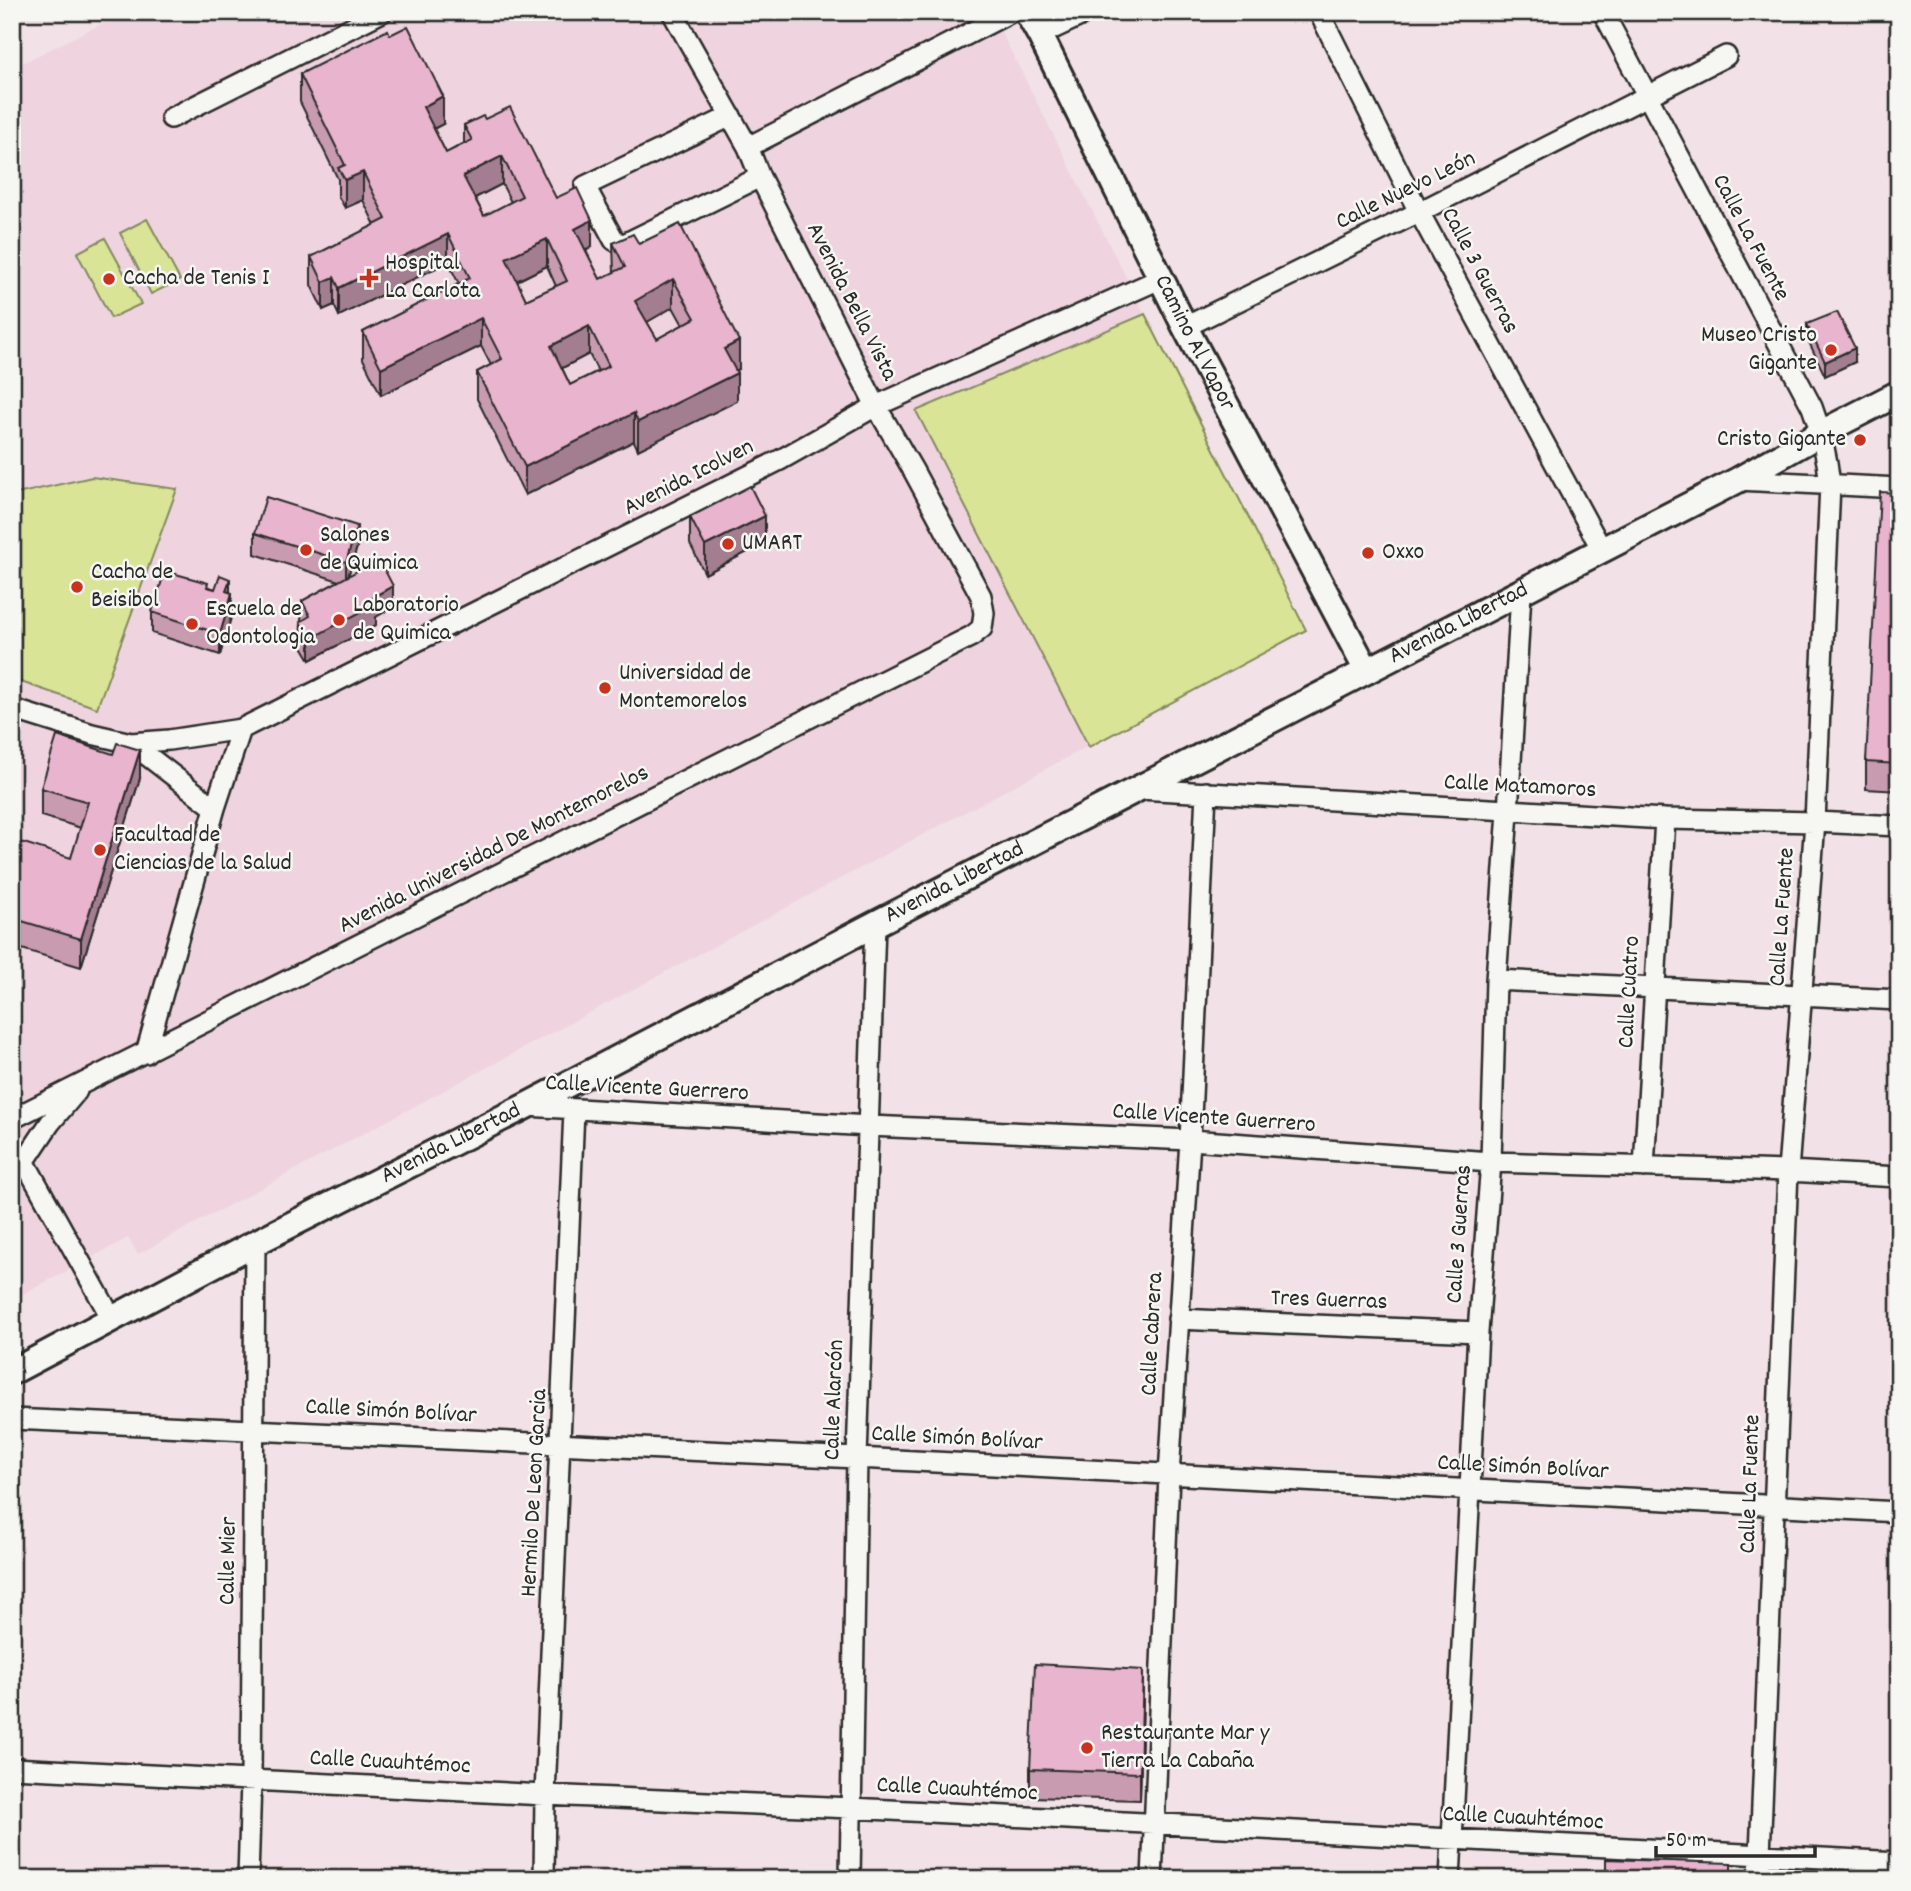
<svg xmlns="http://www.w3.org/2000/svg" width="1911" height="1891" font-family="Dekko,sans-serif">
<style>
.built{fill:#efd4df}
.green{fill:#d9e496;stroke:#828860;stroke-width:2}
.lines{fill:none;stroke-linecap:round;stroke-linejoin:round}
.minor-casing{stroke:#2b2b2b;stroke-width:24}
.tertiary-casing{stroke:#2b2b2b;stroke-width:30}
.minor{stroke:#f6f6f2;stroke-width:19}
.tertiary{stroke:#f6f6f2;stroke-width:24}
.wall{fill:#c89bb0;stroke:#2b2b2b;stroke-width:2;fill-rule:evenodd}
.shaded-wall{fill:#a37e90;stroke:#2b2b2b;stroke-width:2}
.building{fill:#e9b4cd;stroke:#2b2b2b;stroke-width:2;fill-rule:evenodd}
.poi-dot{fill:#c8321e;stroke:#f6f6f2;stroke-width:2.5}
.labels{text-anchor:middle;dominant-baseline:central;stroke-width:5;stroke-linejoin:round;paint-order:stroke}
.street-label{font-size:24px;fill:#2b2b2b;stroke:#f6f6f2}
.poi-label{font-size:24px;fill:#2b2b2b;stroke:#f6f6f2;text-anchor:start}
</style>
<rect width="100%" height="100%" fill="#f2e2e7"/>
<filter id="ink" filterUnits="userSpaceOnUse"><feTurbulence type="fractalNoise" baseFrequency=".0143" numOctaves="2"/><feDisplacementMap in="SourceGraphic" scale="14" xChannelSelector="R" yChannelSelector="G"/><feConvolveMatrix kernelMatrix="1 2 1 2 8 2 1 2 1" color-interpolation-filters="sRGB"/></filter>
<g filter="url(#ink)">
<path class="built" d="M125,12H991L1306,630L138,1254L128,1238L12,1300V68Z"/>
<path class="green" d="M147,219L180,280L151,294L120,233Z
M105,238L141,304L111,318L77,253Z
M1145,314L1306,630L1089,747L916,411Z
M92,477L177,489L97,708L12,679V495Z"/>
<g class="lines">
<g class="minor-casing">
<path id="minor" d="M1319,12L1419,212L1602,550
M1603,12L1812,407C1822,433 1827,457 1830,484L1815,822L1788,1171L1759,1879
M1040,35L1089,12
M731,116L585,186L614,240L619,243L624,244L760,177
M171,118L382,12
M748,147L1011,12
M1185,327L1419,212L1726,56
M1738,480L1899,488
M12,709L92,734L131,743L169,740L241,729L780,460L876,406L1162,278
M131,743L215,808
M1139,789L1665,819L1815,822L1899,826
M1496,980L1899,1000
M146,1053L215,808L241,729
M526,1106L869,1126L1190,1140L1491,1162L1788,1171L1899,1177
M12,1119L972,636L982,628L984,613L981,596L913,470L876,406L760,177L748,147L672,12
M23,1159L112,1319
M12,1161L23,1159L28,1156L50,1123L77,1091
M1644,1167L1665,819
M1178,1319L1478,1332
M12,1419L857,1458L1899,1512
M12,1768L545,1795L851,1808L1899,1862
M248,1879L251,1780L255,1243
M544,1879L545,1795L574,1110
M850,1879L857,1458L875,924
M1152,1879L1169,1475L1190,1140L1206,792
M1450,1879L1478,1332L1491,1162L1496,980L1508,812L1521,593"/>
</g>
<g class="tertiary-casing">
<g id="tertiary">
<path id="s1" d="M1027,12L1040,35L1185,327L1367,671"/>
<path id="s2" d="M12,1372L255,1243L526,1106L875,924L1738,480L1821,433L1899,393"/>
</g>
</g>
<use href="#minor" class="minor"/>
<use href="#tertiary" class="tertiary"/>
</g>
<path class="wall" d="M300,74L443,124L434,129L446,153L464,143V125L485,119L556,198L592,247L586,251L600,279L614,273L613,243L639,244L680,224L739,369L735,371L737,401L638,450L634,441L525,495L477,399V372L491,365L481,346L381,395L363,359V332L459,284L448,262L339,316L334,305L323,310L311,285V257L375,225L363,200L345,208L338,196V179L300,102ZM502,184L511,202L484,216L475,198ZM547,266L556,286L526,300L517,281ZM673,307L683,325L657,339L647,322ZM589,354L598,371L570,385L562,368Z
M1807,324L1855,362L1825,376L1807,338Z
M1899,493V791L1866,789V762Z
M690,517L765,543L705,574L690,544Z
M255,533L357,547L348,576L393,607L376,617V625L310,660L300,643L302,601L339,581L255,554Z
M208,587L230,592L232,614L220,655L152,633V612Z
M140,778L81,967L12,946V870L71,858L81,828L41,816V788Z
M1143,1698L1140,1800L1030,1797V1769Z"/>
<path class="shaded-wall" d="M443,96V124L423,134V107Z
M502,156V184L463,204V176Z
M363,172V200L345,208V180Z
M592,220V247L575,256V229Z
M448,234V262L339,316V288Z
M547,239V266L506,286V258Z
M334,277V305L323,310V282Z
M673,279V307L635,329V301Z
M481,318V346L381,395V368Z
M589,326V354L551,374V346Z
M739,341V369L724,376V349Z
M1855,348V362L1825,376V362Z
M737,373V401L638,450V422Z
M634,413V441L525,495V467Z
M765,516V543L705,574V546Z
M357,526V547L346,583V562Z
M230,579V600L226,591Z
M393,586V607L376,617V625L310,660V639L373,597Z
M232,593V614L220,655V634Z
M140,750V778L81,967V939Z
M1143,1670V1698L1140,1800V1773Z"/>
<path class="building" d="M408,26L443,96L423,107L446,153L472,140L464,125L483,116L485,119L510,107L556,198L577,188L592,220L575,229L600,279L625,267L613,243L633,234L639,244L680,224L739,341L724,349L737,373L638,422L634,413L525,467L477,372L502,359L481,318L381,368L363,332L470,278L448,234L339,288L334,277L323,282L311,257L386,219L363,172L345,180L338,168L345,165L300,74L388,30L390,35ZM502,156L522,196L484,216L463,176ZM547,239L567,281L526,300L506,258ZM673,279L695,318L657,339L635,301ZM589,326L609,366L570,385L551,346Z
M1837,312L1855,348L1825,362L1807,324Z
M750,486L765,516L705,546L690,517Z
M1880,492L1899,493V764L1866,762Z
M266,497L357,526L346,562L255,533Z
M379,559L393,586L373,597L376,604L310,639L300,622L310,616L302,601Z
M165,571L208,583L207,587L215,589L220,575L230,579L226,591L232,593L220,634L152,612Z
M57,736L113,754L117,743L140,750L81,939L12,918V870L21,842L71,858L88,802L41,788Z
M1035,1664L1143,1670L1140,1773L1030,1769Z
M1606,1859L1731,1863V1879H1606Z"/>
</g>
<g class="poi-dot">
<path d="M365.5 267.5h7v7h7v7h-7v7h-7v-7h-7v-7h7z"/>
<circle cx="109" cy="279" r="7"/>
<circle cx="1831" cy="350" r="7"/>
<circle cx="1860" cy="440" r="7"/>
<circle cx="728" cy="544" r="7"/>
<circle cx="306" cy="550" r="7"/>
<circle cx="1368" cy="553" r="7"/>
<circle cx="77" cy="587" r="7"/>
<circle cx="339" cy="620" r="7"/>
<circle cx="192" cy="624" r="7"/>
<circle cx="605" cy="688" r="7"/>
<circle cx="100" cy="850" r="7"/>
<circle cx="1087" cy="1748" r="7"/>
</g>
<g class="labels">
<g class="street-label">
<text transform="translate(1406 191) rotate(-26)">Calle Nuevo León</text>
<text transform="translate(1750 238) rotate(62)">Calle La Fuente</text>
<text transform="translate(1479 271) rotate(62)">Calle 3 Guerras</text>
<text transform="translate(851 302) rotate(63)">Avenida Bella Vista</text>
<text stroke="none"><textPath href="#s1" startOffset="371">Camino Al Vapor</textPath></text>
<text transform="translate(689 478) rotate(-27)">Avenida Icolven</text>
<text stroke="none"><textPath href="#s2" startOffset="1629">Avenida Libertad</textPath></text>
<text transform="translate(1520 787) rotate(3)">Calle Matamoros</text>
<text transform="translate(494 850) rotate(-27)">Avenida Universidad De Montemorelos</text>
<text stroke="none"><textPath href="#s2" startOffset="1062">Avenida Libertad</textPath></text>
<text transform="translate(1783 917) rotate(-86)">Calle La Fuente</text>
<text transform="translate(1630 992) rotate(-87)">Calle Cuatro</text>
<text transform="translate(647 1089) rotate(3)">Calle Vicente Guerrero</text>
<text transform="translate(1214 1119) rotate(4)">Calle Vicente Guerrero</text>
<text stroke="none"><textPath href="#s2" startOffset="495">Avenida Libertad</textPath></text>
<text transform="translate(1460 1234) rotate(-86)">Calle 3 Guerras</text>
<text transform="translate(1329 1301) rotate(2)">Tres Guerras</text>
<text transform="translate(1153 1334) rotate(-87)">Calle Cabrera</text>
<text transform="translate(835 1400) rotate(-88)">Calle Alarcón</text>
<text transform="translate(391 1412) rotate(3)">Calle Simón Bolívar</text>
<text transform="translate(957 1439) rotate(3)">Calle Simón Bolívar</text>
<text transform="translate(1523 1468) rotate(3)">Calle Simón Bolívar</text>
<text transform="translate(1751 1484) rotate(-88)">Calle La Fuente</text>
<text transform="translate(535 1493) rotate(-87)">Hermilo De Leon Garcia</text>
<text transform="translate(229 1561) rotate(-89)">Calle Mier</text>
<text transform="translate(390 1763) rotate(3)">Calle Cuauhtémoc</text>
<text transform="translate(957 1790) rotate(3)">Calle Cuauhtémoc</text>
<text transform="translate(1523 1819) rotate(3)">Calle Cuauhtémoc</text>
</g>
<g class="poi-label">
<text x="385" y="264">Hospital<tspan x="385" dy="28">La Carlota</tspan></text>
<text x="123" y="279">Cacha de Tenis I</text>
<text x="1817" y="336" text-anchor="end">Museo Cristo<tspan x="1817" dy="28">Gigante</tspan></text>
<text x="1846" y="440" text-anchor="end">Cristo Gigante</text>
<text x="320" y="536">Salones<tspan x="320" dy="28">de Quimica</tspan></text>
<text x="742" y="544">UMART</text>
<text x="1382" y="553">Oxxo</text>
<text x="91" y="573">Cacha de<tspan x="91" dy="28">Beisibol</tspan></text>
<text x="353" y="606">Laboratorio<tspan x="353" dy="28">de Quimica</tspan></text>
<text x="206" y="610">Escuela de<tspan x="206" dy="28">Odontologia</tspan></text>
<text x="619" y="674">Universidad de<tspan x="619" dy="28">Montemorelos</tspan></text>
<text x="114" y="836">Facultad de<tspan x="114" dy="28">Ciencias de la Salud</tspan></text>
<text x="1101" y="1734">Restaurante Mar y<tspan x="1101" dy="28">Tierra La Cabaña</tspan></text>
</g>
</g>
<rect width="1911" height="1891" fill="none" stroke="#f6f6f2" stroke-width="42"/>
<rect x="21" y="21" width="1869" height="1849" fill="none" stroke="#2b2b2b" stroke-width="2.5" filter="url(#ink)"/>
<path d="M1656 1846v10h159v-10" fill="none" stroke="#2b2b2b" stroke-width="3.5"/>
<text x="1666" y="1846" font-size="21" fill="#2b2b2b" stroke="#f6f6f2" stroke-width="5" paint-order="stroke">50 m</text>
</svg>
